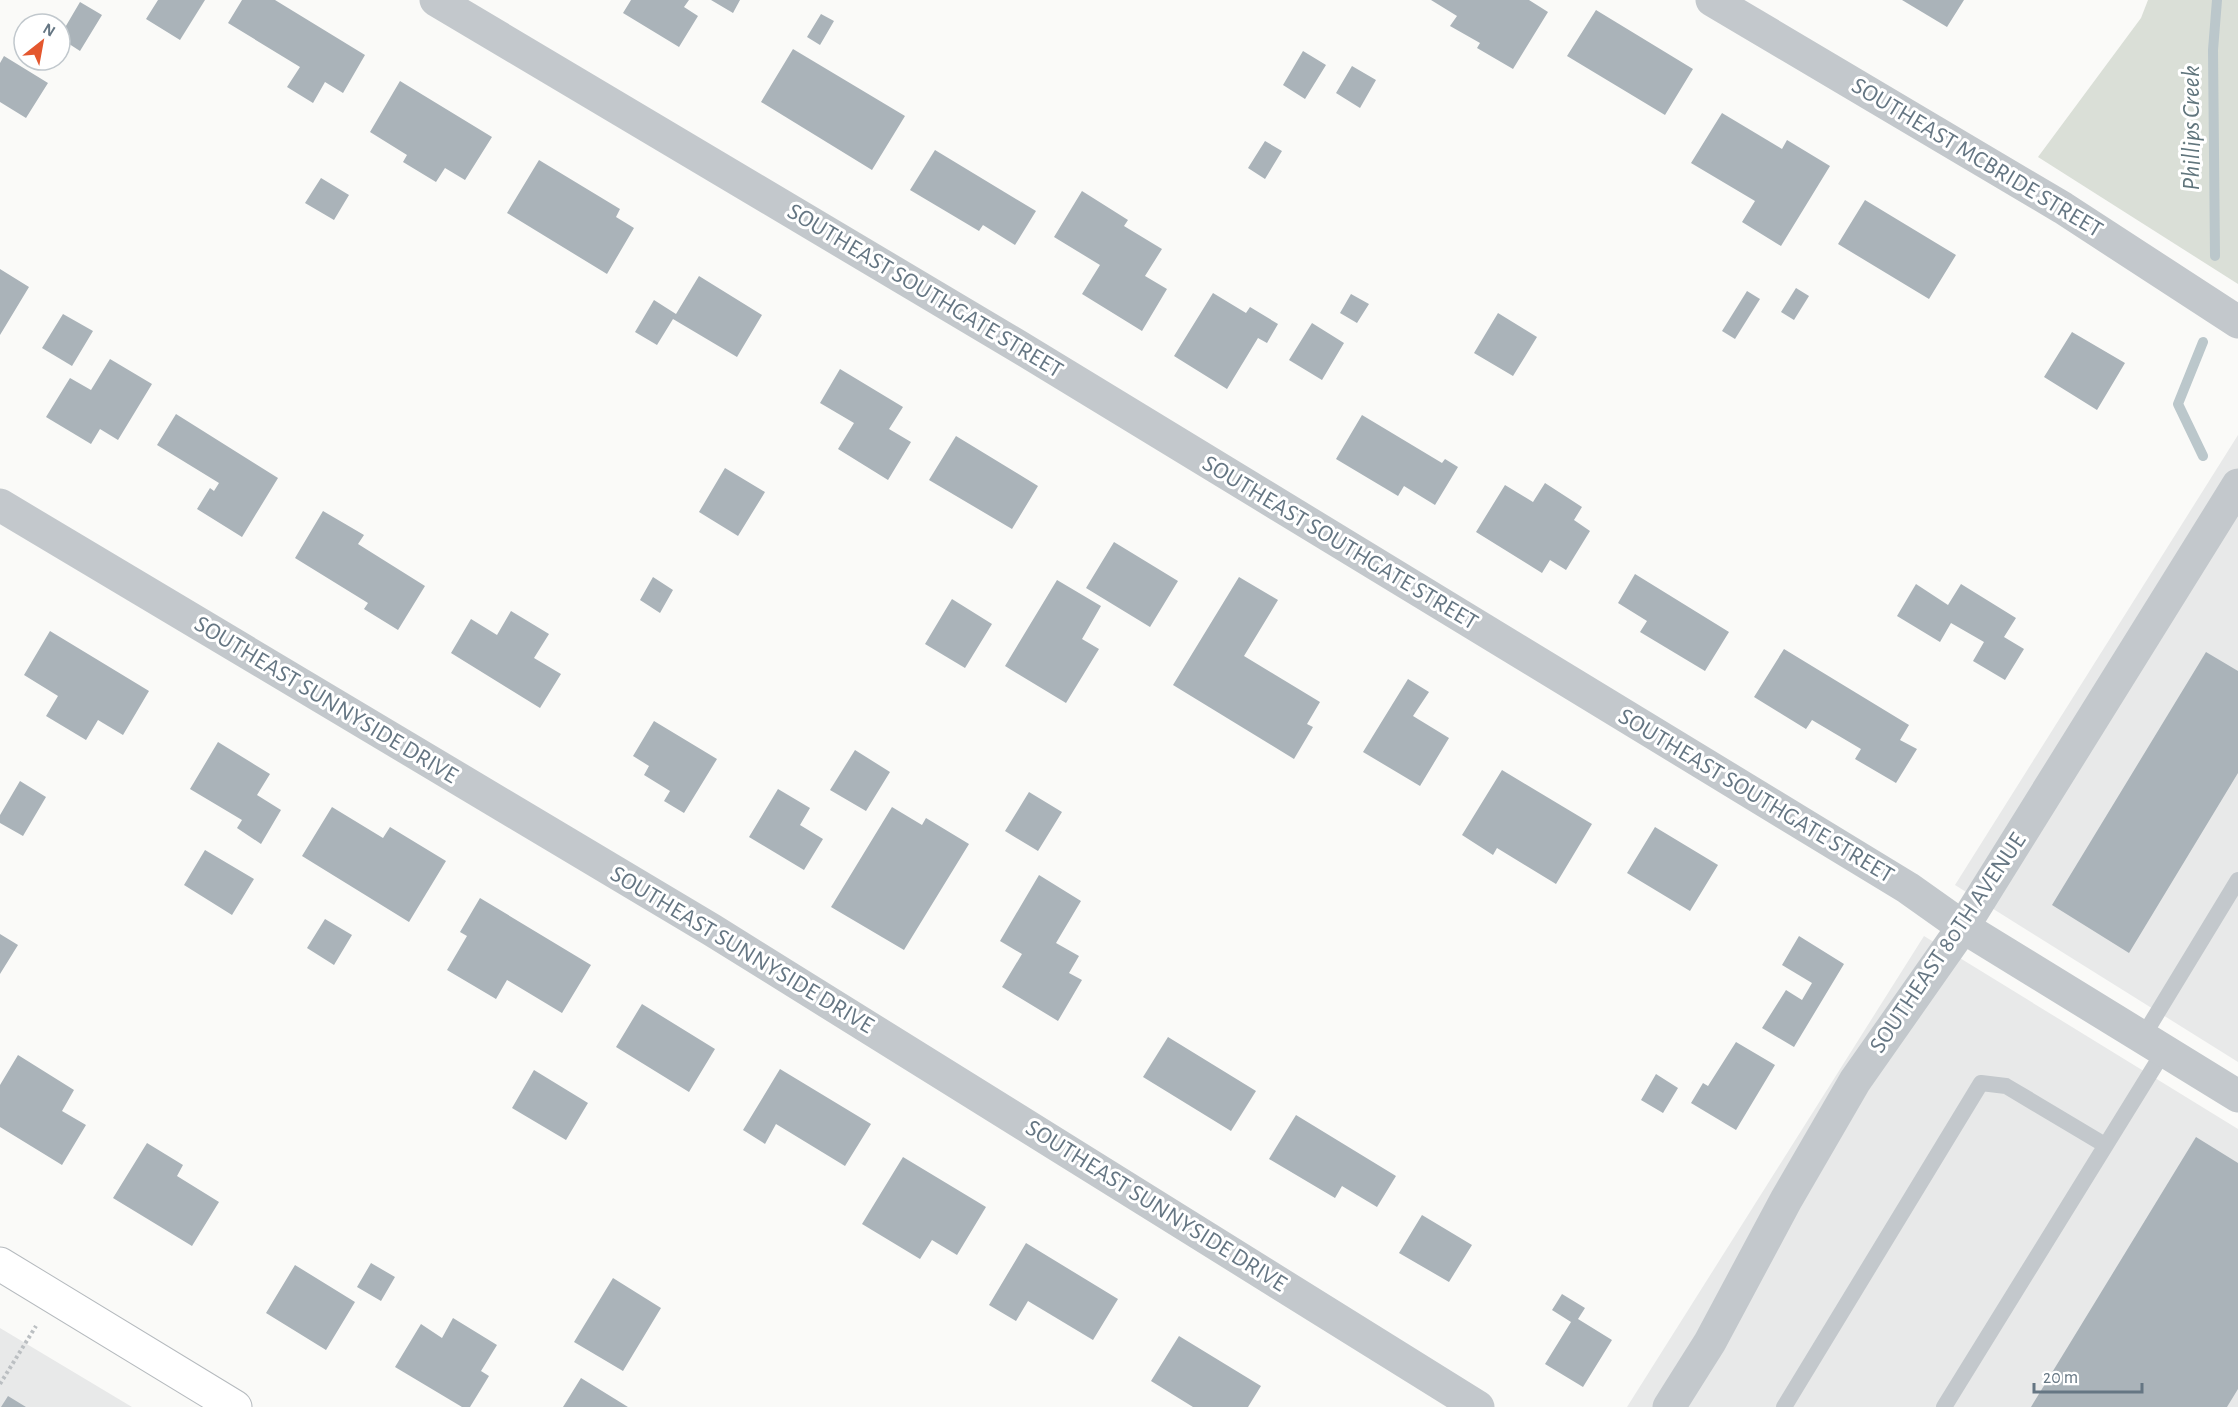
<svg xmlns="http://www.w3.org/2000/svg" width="2238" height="1407" font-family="'Alegreya Sans',sans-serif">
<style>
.built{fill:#e8e9e9}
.green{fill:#dadfd7}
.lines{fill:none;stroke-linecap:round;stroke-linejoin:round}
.stream{stroke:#bbc7cb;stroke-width:10}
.building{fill:#aab3b9}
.primary-casing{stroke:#b5babe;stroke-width:35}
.path{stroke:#bbbfc2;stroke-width:4;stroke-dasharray:3 3;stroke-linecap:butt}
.lane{stroke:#c3c8cc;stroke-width:16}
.street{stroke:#c3c8cc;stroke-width:33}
.primary{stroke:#fff;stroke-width:33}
.labels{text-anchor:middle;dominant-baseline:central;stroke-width:6;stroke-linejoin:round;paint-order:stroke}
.street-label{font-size:24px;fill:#657683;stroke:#fff}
.water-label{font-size:26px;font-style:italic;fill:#60757c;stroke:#fff}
</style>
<rect width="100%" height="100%" fill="#fafaf8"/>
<path class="built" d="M2238,435V1062L1955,885Z
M1924,936L2238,1129V1407H1627Z
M0,1328L132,1407H0Z"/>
<path class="green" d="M2148,0H2238V284L2038,157L2141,18Z"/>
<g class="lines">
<path class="stream" d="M2215,256L2213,50L2217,0
M2203,342L2178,404L2203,456"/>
</g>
<path class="building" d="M158,0H205L180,40L146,19Z
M242,0H275L365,55L343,93L325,82L313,103L287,87L300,67L228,23Z
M631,0H689L684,7L698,16L679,47L623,13Z
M711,0H740L733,13Z
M1431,0H1529L1548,12L1513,69L1477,48L1480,43L1450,26L1457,16Z
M1902,0H1964L1947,27Z
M80,2L102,15L80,51L60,38V36Z
M1596,10L1693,69L1665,115L1567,56Z
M821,14L834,21L820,45L807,37Z
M793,49L905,116L872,170L761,102Z
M1303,51L1326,65L1305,99L1283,85Z
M4,56L48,83L26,118L0,102V63Z
M1352,66L1376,80L1360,108L1336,93Z
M400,81L492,137L465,180L445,168L436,182L403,162L407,155L370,132Z
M1722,113L1782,149L1787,140L1830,166L1781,246L1742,222L1755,201L1691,163Z
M1265,141L1282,151L1265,179L1248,168Z
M935,150L1036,211L1015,245L983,225L979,231L910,190Z
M539,160L620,209L616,217L634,228L607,274L507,213Z
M321,178L349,195L334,220L305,203Z
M1082,191L1128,220L1124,226L1162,249L1145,276L1167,289L1142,331L1082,294L1100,265L1054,237Z
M1865,200L1956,255L1929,299L1838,244Z
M0,269L29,287L0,335Z
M699,276L762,315L737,357L673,319L657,345L635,332L654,300L676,314Z
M1796,288L1809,296L1794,320L1781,312Z
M1747,291L1760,299L1735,339L1722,331Z
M1213,293L1246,313L1250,307L1278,324L1267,343L1258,338L1227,389L1174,356Z
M1351,294L1369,304L1357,323L1340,313Z
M1498,313L1537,337L1513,376L1474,353Z
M63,314L93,331L72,366L42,348Z
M1312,323L1344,343L1322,380L1289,360Z
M2072,332L2125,363L2097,410L2044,377Z
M110,359L152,384L118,440L100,429L91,444L46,417L70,378L91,390Z
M840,369L903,407L889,429L911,442L888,480L838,449L854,423L820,403Z
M176,414L278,478L242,537L197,509L210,488L214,491L219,483L157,445Z
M1362,415L1442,463L1445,459L1458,467L1435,505L1404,486L1398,496L1336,459Z
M956,436L1038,486L1012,529L929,480Z
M725,468L765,492L738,536L699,512Z
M1545,483L1582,507L1574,520L1590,531L1566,570L1550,560L1542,573L1476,532L1505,485L1533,502Z
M323,511L364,535L358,544L425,586L398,630L364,609L368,603L295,558Z
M1114,542L1178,581L1150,627L1086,588Z
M1635,574L1729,632L1705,671L1640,632L1647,621L1618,603Z
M653,577L673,590L660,613L640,600Z
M1239,577L1278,600L1244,656L1320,702L1307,724L1313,727L1294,759L1173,685Z
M1057,580L1101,606L1082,639L1099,649L1066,703L1005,666Z
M1916,584L1948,605L1961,584L2016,618L2004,637L2024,649L2005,680L1973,661L1984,642L1951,623L1940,642L1897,616Z
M952,599L992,624L965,668L925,644Z
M511,611L549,634L534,658L561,674L540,708L451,653L471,619L497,635Z
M50,631L149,691L123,735L98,720L86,740L46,716L58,696L24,675Z
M1784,649L1909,725L1900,740L1917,749L1896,783L1855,759L1861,749L1812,720L1806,729L1754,697Z
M2206,652L2238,671V773L2129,953L2052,905Z
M1408,679L1429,692L1413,716L1449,738L1420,786L1363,752Z
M654,721L717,759L684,813L664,801L670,791L644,775L649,766L633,756Z
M218,742L270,774L257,795L281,810L261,844L237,828L242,820L190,789Z
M855,750L890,772L866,811L830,790Z
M1502,770L1592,824L1556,884L1497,848L1493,855L1462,835Z
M20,781L46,797L23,836L0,823V815Z
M778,789L810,808L800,825L823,839L804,870L749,837Z
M1029,792L1062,812L1038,851L1005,831Z
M332,807L383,838L390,827L446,861L409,922L302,856Z
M892,807L922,825L926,818L969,844L904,950L831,907Z
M1655,827L1718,865L1690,911L1627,873Z
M205,850L254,879L232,915L184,885Z
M1039,875L1081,901L1056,943L1079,956L1069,973L1082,980L1058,1021L1002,987L1022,954L1000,941Z
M480,898L591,965L562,1013L507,980L496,999L447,970L467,936L460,932Z
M325,919L352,935L334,965L307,948Z
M0,934L18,945L0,974Z
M1799,936L1844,964L1794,1047L1762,1028L1786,990L1802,1000L1812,983L1782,965Z
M642,1004L715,1049L689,1092L616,1047Z
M1168,1037L1256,1091L1231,1131L1143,1077Z
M1736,1042L1775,1065L1736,1130L1691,1103L1703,1083L1708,1086Z
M18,1055L74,1090L62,1111L86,1125L62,1165L0,1127V1085Z
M780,1069L871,1124L845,1166L776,1124L765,1144L743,1130Z
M534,1070L588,1103L566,1140L512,1108Z
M1656,1074L1678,1088L1663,1113L1641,1100Z
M1296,1115L1396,1176L1377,1207L1342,1186L1335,1198L1269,1159Z
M2196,1137L2238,1163V1389L2227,1407H2031Z
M147,1143L183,1165L177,1176L219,1202L192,1246L113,1198Z
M903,1157L986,1207L957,1255L932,1240L920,1259L862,1224Z
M1422,1215L1472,1245L1449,1282L1399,1253Z
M1026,1243L1118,1299L1093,1340L1028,1301L1016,1321L989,1305Z
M371,1263L395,1277L381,1301L357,1287Z
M295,1265L355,1302L326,1350L266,1313Z
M613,1278L661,1308L623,1371L574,1342Z
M1562,1294L1585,1308L1578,1319L1612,1340L1583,1387L1545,1364L1571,1322L1552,1310Z
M453,1318L497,1345L481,1371L489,1376L470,1407H462L395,1367L421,1324L442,1338Z
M1179,1336L1261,1386L1248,1407H1193L1151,1381Z
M581,1378L628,1407H563Z
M8,1396L26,1407H1Z"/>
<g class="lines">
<g class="primary-casing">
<path id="primary" d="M0,1264L235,1407"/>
</g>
<path class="path" d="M0,1384L36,1326"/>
<path class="lane" d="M2142,1038L2238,880
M1784,1407L1981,1083L2006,1086L2105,1145
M1944,1407L2164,1051"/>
<path class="street" d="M436,0L1016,345L1908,888L1963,927L2238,1096
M1712,0L2063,208L2238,322
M0,505L712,930L1478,1407
M1669,1407L1710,1342L1786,1200L1855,1081L1963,927L2238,485"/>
<use href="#primary" class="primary"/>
</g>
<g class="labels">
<g class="street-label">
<text transform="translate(1977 158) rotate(31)">SOUTHEAST MCBRIDE STREET</text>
<text transform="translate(925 291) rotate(31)">SOUTHEAST SOUTHGATE STREET</text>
<text transform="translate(1340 543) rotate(31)">SOUTHEAST SOUTHGATE STREET</text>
<text transform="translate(326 700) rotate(31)">SOUTHEAST SUNNYSIDE DRIVE</text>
<text transform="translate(1756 796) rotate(31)">SOUTHEAST SOUTHGATE STREET</text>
<text transform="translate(1948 943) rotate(-56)">SOUTHEAST 80TH AVENUE</text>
<text transform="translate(742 950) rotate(31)">SOUTHEAST SUNNYSIDE DRIVE</text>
<text transform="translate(1156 1206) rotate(32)">SOUTHEAST SUNNYSIDE DRIVE</text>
</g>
<g class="water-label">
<text transform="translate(2191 128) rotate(-90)">Phillips Creek</text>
</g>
</g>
<g transform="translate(42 42) rotate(31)"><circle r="28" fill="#ffffff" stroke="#c1c8cd" stroke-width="1.5"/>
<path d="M0-4.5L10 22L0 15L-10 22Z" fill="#e4572e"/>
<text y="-9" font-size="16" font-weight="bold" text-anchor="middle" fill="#657683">N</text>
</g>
<path d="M2034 1383v9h108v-9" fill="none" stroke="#657683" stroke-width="3"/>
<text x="2043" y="1383" font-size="18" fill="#657683" stroke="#ffffff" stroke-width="4.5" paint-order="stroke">20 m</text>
</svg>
